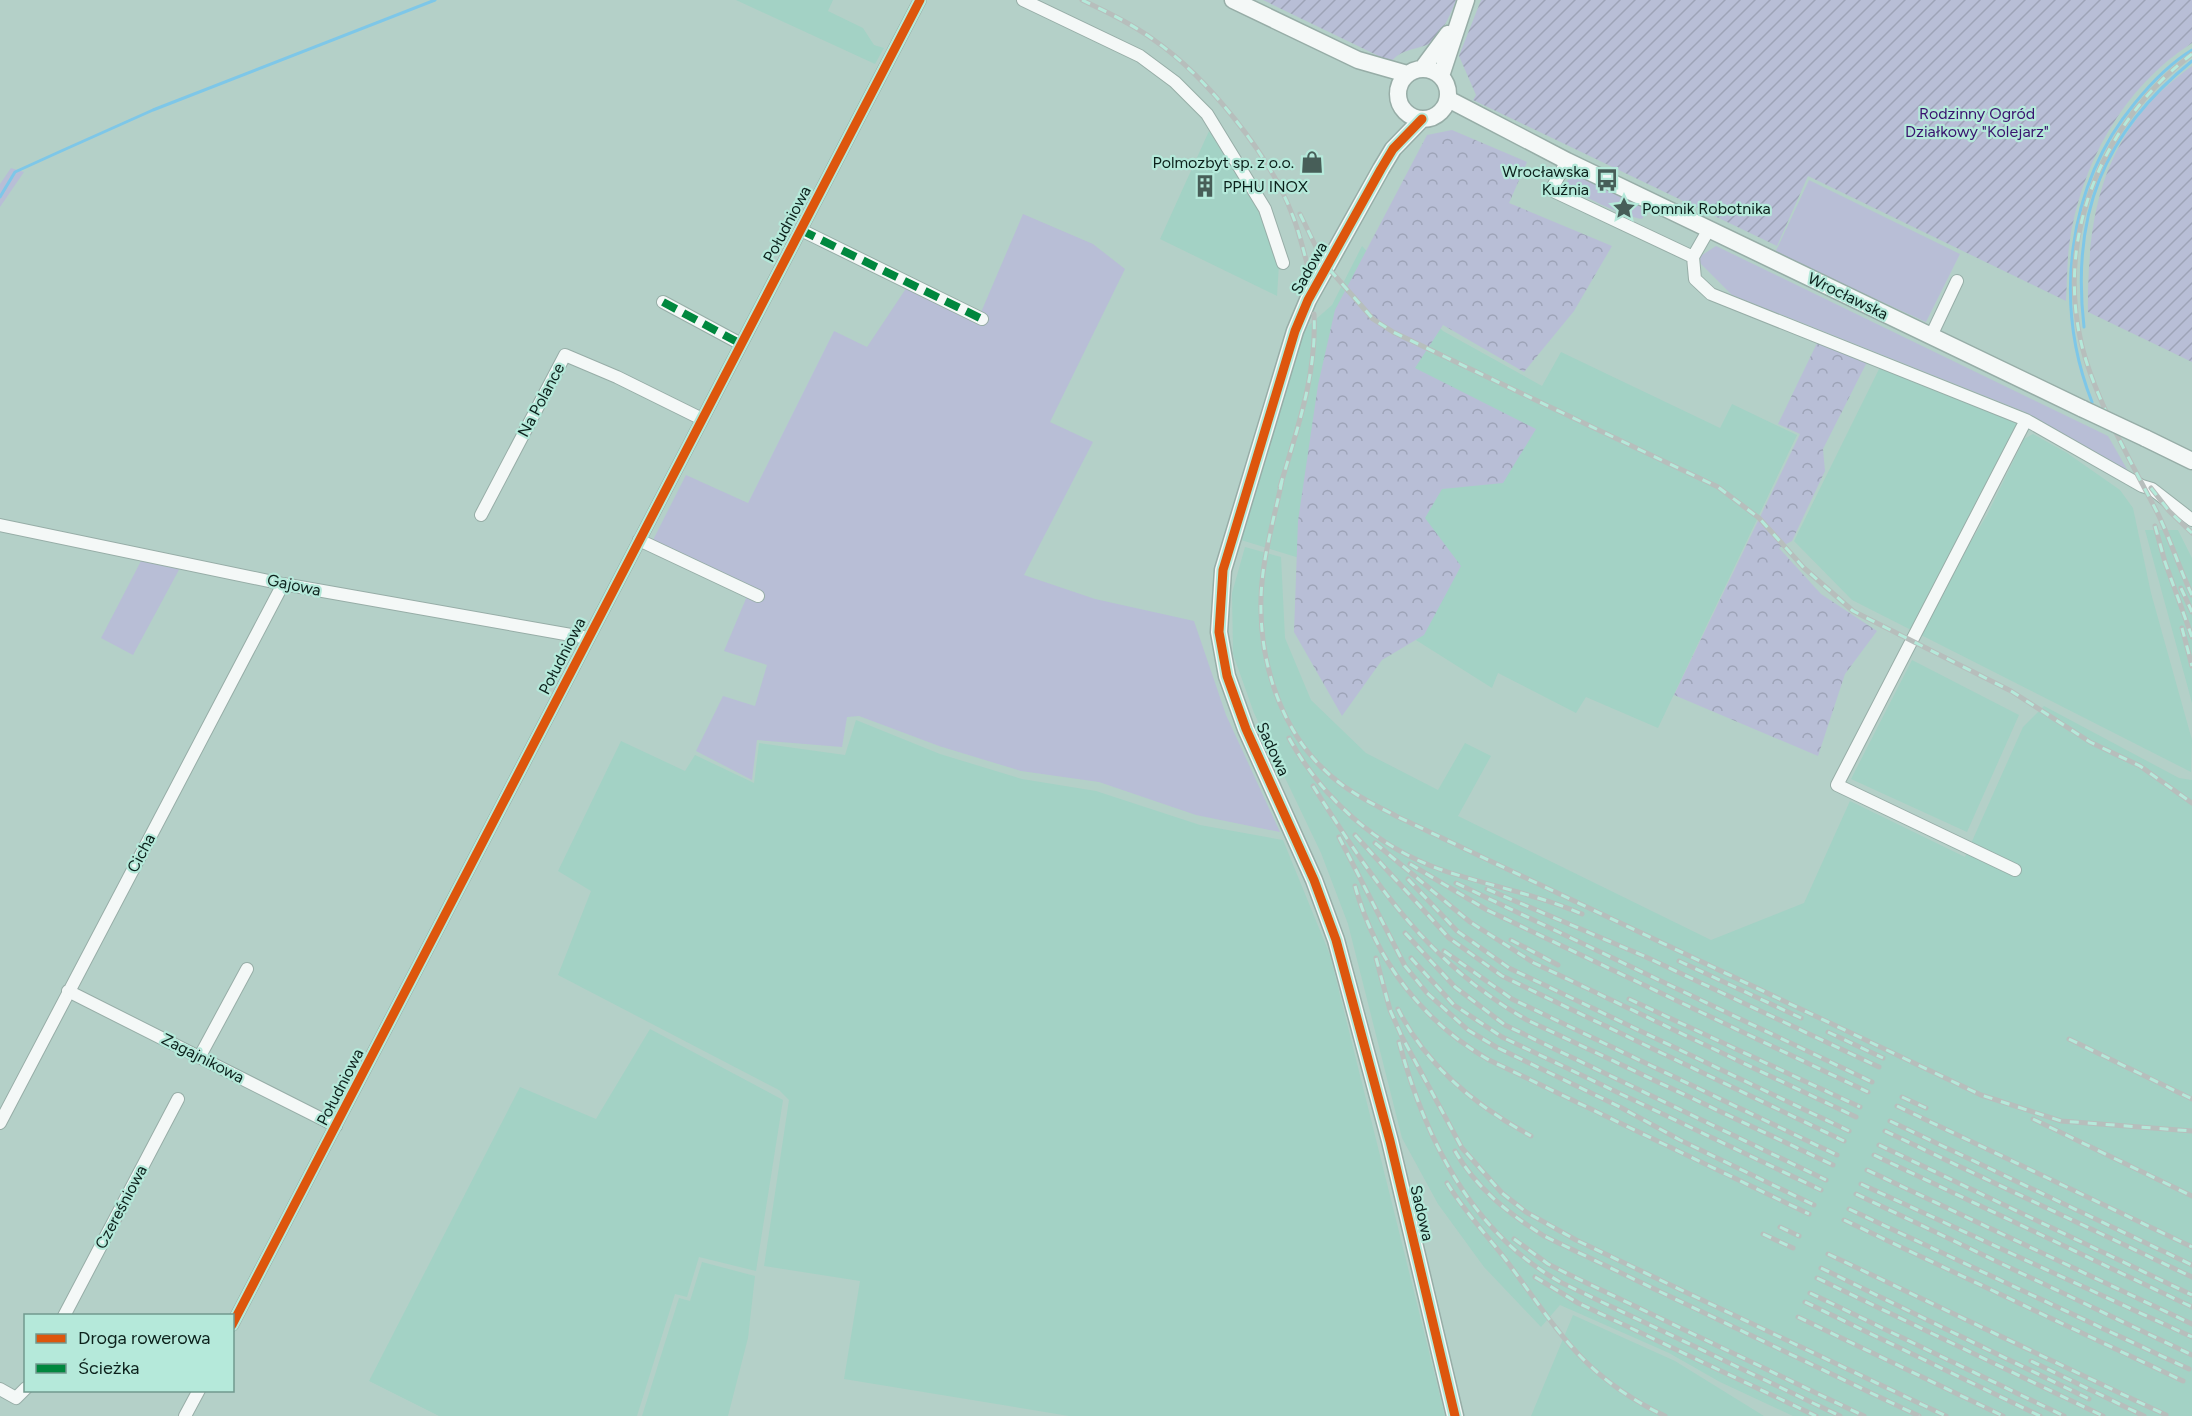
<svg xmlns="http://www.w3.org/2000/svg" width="2192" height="1416" font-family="Figtree,sans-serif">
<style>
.built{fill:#a3d2c5}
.grass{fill:#b8bed6}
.forest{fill:url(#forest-crowns)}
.garden{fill:url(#garden-furrows)}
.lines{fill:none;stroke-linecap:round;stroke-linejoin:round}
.stream{stroke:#7ec7e8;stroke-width:3}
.street-casing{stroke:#97ada7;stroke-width:14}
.secondary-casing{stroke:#97ada7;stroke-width:19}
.street{stroke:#f4f8f7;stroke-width:12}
.secondary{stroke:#f4f8f7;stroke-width:16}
.rail-casing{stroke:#b7bebc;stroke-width:5}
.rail{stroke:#b5e9da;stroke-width:3;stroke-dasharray:9;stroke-linecap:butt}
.secondary-bridge-casing{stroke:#97ada7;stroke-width:19;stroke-linecap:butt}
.secondary-bridge{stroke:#f4f8f7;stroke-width:16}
.quiet{stroke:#00873e;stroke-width:8;stroke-dasharray:15 8;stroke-linecap:butt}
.cycleway-casing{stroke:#b5e9da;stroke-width:13}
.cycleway{stroke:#dd560d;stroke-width:9}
.labels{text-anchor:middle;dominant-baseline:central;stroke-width:4.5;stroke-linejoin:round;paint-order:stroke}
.park-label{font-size:16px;fill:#39126e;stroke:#b5e9da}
.poi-label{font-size:16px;fill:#0c211c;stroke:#b5e9da;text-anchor:end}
.street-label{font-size:16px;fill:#0c211c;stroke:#b5e9da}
</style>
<defs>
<pattern id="forest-crowns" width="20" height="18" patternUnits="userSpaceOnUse" patternTransform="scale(1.5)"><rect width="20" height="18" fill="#b8bed6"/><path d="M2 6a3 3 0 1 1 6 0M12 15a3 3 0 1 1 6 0" fill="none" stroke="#9da3b7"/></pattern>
<pattern id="garden-furrows" width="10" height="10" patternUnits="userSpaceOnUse" patternTransform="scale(1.5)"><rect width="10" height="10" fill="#b8bed6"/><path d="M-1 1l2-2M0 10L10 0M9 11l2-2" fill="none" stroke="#9da3b7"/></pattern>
</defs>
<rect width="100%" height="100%" fill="#b4d0c8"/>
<path class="built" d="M736,0H833L828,11L863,28L874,45L884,48L875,64Z
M1209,131L1258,210L1279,264L1277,296L1160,239Z
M1362,246L1443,331L1542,386L1561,352L1720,428L1732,404L1797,435L1658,728L1586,697L1576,713L1498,673L1492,688L1308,572L1306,560L1241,540L1251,500L1268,454L1299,334L1332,305Z
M1882,363L2026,420L1924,618L1987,515L2024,439L2033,434L2067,453L2120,490L2133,508L2151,593L2192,740L2191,772L1852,600L1794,541Z
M2145,530H2178L2192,558V703Z
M1245,547L1281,557L1285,638L1311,700L1366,753L1438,790L1465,743L1491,756L1458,816L1711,940L1804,903L1850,801L1965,857L2023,727L2044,706L2179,778L2192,780V1416H1793L1720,1382L1669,1353L1560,1305L1541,1327L1484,1267L1438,1204L1402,1138L1348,924L1321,853L1254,713L1233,654L1232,593Z
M1912,660L2019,715L1967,832L1851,779Z
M856,720L940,754L1022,779L1096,791L1200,825L1283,840L1330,955L1445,1416H1069L844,1379L860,1281L764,1266L789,1100L779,1090L558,975L591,891L558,871L621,741L685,771L695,755L754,783L759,743L845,755Z
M650,1029L783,1100L756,1271L699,1257L687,1297L675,1294L637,1416H439L369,1381L520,1087L596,1119Z
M702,1262L755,1276L748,1338L728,1416H642L679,1298L690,1301Z
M1573,1315L1675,1361L1764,1416H1531Z"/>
<path class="grass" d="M11,168L24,172L0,207V184Z
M1572,173H1577L1643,205L1645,214L1642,219C1626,217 1575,195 1567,182Z
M1809,180L1960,254L1926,322L1775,253Z
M1023,214L1093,244L1125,269L1050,422L1093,442L1024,575L1095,599L1194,621L1226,715L1280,832L1196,815L1099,782L1021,771L939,746L859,716L847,717L842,747L757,740L752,780L696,751L723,696L755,706L767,665L724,651L750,589L653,540L686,475L748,503L834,331L867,347L909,284L979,317Z
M1716,246L2108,436L2128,471L2025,412L1732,295L1696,259Z
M142,559L181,566L133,655L101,638Z"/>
<path class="forest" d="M1452,130L1527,162L1509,203L1612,246L1574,311L1524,372L1443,325L1415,368L1536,429L1503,483L1442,489L1425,518L1461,566L1424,635L1382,660L1342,716L1294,632L1298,521L1318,385L1335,310L1427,135Z
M1818,341L1867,362L1823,449L1825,471L1792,541L1779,548L1821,594L1877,631L1845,674L1818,756L1674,695L1800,434L1778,424Z"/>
<path class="garden" d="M1263,0H1456C1452,12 1440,38 1429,44C1415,50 1401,49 1391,62Z
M1481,0H2192V43C2123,87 2080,165 2069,246C2067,264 2067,283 2066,301L1808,176L1777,246L1473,100L1476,95L1459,56Z
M2192,66V362L2088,312C2087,210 2104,129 2192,66Z"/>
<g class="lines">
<path class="stream" d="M0,197L15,172L59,152L153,110L435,0
M2084,327C2071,214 2103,133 2192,61
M2092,402C2053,303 2067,185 2135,103C2152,82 2169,64 2192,50"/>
<g class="street-casing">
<path id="street" d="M1023,0L1140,56L1175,82L1207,114L1265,209L1283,263
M1567,161L1551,190L1693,257L1709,229
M801,230L982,319
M1693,257L1695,279L1711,294L2026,420L2142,486L2152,489L2192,520
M663,302L741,344
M1931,336L1957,281
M481,515L565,355L617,377L702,419
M0,525L283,584L588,638
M639,540L758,596
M2015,870L1837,785L2026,420
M68,991L336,1126
M200,1056L247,969
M0,1123L283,584
M64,1316L178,1099
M232,1325L920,0
M0,1389L16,1398L26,1388
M185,1416L199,1390"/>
</g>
<g class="secondary-casing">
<path id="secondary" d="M1233,0L1358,60L1407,74
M1398 94a25 25 0 1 1 50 0a25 25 0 1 1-50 0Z
M1422,69L1448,34
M1441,76L1466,0
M1448,99L1567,161L2083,409
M1422,119L1393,149L1381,169L1308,300L1295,331L1223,570L1219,632L1227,676L1246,729L1314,880L1336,940L1390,1141L1455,1416
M2145,438L2192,461"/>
</g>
<use href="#street" class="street"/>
<use href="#secondary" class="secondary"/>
<g class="rail-casing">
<path id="rail" d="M1082,0C1107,12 1132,24 1154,40C1206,76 1270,155 1292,214C1299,231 1303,249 1308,267
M2192,54C2104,121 2056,232 2081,342C2093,395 2131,462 2157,512C2170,538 2179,568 2192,595
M1300,214L1318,251
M1330,270L1373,319L1393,332L1718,487L1759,518L1804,568L1853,611L2011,691L2090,742L2140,766L2192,803
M1282,481C1274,519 1262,559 1261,598C1259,667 1284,742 1341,784C1358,797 1377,806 1396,816L1981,1095L2061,1121L2192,1131
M1280,487C1297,429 1317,375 1314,314
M2151,488L2169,511L2192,533
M2155,526L2165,562L2192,637
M2181,588L2192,612
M2182,628L2192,666
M1289,738C1322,798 1376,847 1442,870C1489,886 1536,894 1582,914
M1313,786C1374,882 1426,962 1527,1020L1833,1165
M1355,835L1449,938L1502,976L1844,1141
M1339,837L1405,966L1427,993L1468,1030L1496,1047L1620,1107L1680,1140L1814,1205
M1375,843L1470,922L1534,963L1856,1117
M1410,864L1487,910L1868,1092
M1408,879L1457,931L1509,968L1849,1131
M1456,883L1872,1082
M1355,886C1376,961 1422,1021 1489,1060L1809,1214
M1487,889L1646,957L1879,1067
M1405,933L1455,987L1505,1025L1826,1180
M1511,940L1558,965
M1444,951L1512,999L1837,1155
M1376,958L1390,1010L1402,1037L1462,1148L1502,1193L1526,1212L1576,1240L1946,1416
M1411,958L1454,1005L1502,1037L1821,1190
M1679,961L1801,1018
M1629,999L1860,1107
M1398,1009C1426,1066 1476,1106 1531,1136
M1828,1032L1883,1058
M2069,1039L2192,1099
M1399,1042C1425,1138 1471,1233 1562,1283L1840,1416
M1902,1097L1926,1108
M1897,1106L2192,1247
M2033,1119L2192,1196
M1890,1121L2192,1265
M1885,1131L2192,1277
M1879,1145L2192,1295
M1455,1151C1476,1188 1509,1214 1544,1236L1919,1416
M1874,1155L2192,1307
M1867,1170L2192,1324
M1447,1183C1464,1211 1486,1234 1506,1260C1558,1330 1582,1376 1665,1416
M1861,1184L2192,1337
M1856,1194L2192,1355
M1849,1209L2189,1369
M1844,1220L2183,1381
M1780,1227L1799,1236
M1763,1234L1793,1248
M1514,1239L1548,1264L1568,1274L1864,1416
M1828,1254L2166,1415
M1821,1268L2089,1399
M1535,1277L1578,1303L1816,1416
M1817,1278L2103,1416
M1810,1293L2064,1416
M1805,1302L2040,1416
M1798,1317L2003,1416
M2031,1361L2144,1416"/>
</g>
<use href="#rail" class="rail"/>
<g class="secondary-bridge-casing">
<path id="secondary-bridge" d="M2083,409L2145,438"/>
</g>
<use href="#secondary-bridge" class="secondary-bridge"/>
<path class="quiet" d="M801,230L982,319
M663,302L741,344"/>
<g class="cycleway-casing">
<path id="cycleway" d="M1422,119L1393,149L1381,169L1308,300L1295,331L1223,570L1219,632L1227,676L1246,729L1314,880L1336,940L1390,1141L1455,1416
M232,1325L920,0"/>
</g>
<use href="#cycleway" class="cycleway"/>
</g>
<defs>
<g id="shop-bare" transform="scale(1.8)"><path d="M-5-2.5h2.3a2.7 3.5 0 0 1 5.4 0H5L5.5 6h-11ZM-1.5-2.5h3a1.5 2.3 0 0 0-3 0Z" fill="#475e58" stroke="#b5e9da" stroke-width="2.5" paint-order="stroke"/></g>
<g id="bus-bare" transform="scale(1.8)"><path d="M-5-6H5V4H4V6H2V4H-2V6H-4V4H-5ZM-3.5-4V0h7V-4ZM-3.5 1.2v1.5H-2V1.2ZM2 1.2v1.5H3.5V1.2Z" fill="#475e58" stroke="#b5e9da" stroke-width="2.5" paint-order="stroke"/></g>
<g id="building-bare" transform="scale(1.8)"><path d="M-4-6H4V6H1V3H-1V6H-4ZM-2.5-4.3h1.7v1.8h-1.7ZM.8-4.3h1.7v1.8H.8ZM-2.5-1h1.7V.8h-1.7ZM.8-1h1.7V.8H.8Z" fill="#475e58" stroke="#b5e9da" stroke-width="2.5" paint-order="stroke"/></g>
<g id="sight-bare" transform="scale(1.8)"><path d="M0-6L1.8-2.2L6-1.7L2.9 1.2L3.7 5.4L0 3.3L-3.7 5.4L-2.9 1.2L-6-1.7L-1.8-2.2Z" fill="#475e58" stroke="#b5e9da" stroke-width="2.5" paint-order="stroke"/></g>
</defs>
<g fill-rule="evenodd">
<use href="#shop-bare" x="1312" y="162"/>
<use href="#bus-bare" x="1607" y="180"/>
<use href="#building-bare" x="1205" y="186"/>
<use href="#sight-bare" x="1624" y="208"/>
</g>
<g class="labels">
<g class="park-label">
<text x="1977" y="113">Rodzinny Ogród<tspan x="1977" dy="18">Działkowy "Kolejarz"</tspan></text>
</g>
<g class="poi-label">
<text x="1294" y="162">Polmozbyt sp. z o.o.</text>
<text x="1589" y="171">Wrocławska<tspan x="1589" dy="18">Kuźnia</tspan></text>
<text x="1223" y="186" text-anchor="start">PPHU INOX</text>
<text x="1642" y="208" text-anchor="start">Pomnik Robotnika</text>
</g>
<g class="street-label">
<text transform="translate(787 224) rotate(-62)">Południowa</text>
<text transform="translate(1309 268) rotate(-61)">Sadowa</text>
<text transform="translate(1848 296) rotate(26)">Wrocławska</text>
<text transform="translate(541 400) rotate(-62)">Na Polance</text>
<text transform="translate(294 585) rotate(12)">Gajowa</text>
<text transform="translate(562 656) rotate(-63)">Południowa</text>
<text transform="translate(1273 749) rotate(65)">Sadowa</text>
<text transform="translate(141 853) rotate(-62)">Cicha</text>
<text transform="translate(203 1058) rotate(27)">Zagajnikowa</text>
<text transform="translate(340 1087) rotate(-63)">Południowa</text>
<text transform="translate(121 1207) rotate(-62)">Czereśniowa</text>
<text transform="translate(1422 1213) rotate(77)">Sadowa</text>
</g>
</g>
<rect x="24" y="1314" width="210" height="78" fill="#b5e9da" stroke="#71998e" stroke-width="1.5"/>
<rect x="36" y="1334" width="30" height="9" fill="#dd560d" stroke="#71998e" stroke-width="1.5"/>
<text x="78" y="1344" font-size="18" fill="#0c211c">Droga rowerowa</text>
<rect x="36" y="1364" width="30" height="9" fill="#00873e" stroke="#71998e" stroke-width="1.5"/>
<text x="78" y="1374" font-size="18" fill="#0c211c">Ścieżka</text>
</svg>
